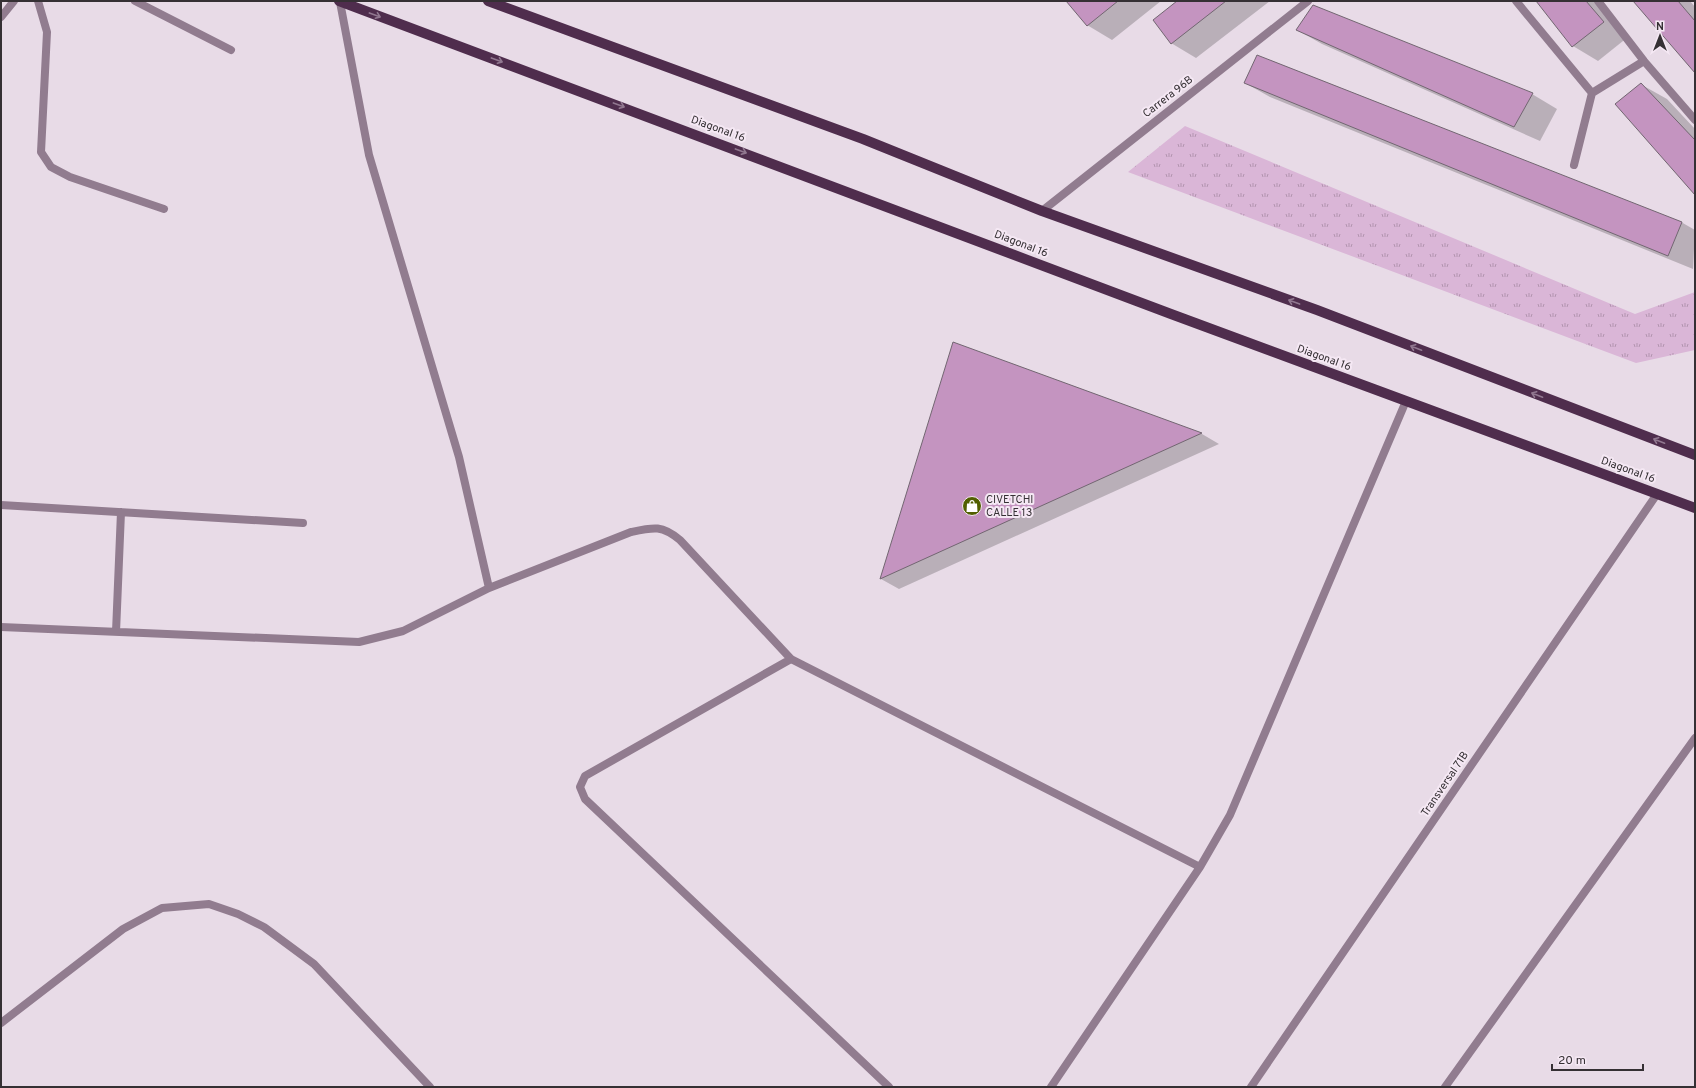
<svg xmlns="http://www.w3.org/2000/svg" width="1696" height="1088" font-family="Overpass,sans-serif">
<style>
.grass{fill:url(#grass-tufts)}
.shadow{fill:#0003}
.building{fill:#c494c0;stroke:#726671}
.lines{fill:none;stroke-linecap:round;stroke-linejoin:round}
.service{stroke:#917c8f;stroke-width:8}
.minor{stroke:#917c8f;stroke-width:8}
.primary{stroke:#4f2d4d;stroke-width:10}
.oneway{stroke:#917890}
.labels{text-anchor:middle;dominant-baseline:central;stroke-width:4;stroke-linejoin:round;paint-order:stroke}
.street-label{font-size:11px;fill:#353034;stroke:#f5e8f4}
.poi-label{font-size:11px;fill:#353034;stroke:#f5e8f4;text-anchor:start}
</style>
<defs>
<pattern id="grass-tufts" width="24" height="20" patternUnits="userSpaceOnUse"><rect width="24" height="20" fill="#dab6d7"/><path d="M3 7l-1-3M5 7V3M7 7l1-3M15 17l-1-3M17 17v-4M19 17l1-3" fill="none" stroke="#b294af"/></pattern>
</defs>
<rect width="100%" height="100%" fill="#e8dbe7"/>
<path class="grass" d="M1185,126L1635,314L1695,292V350L1636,363L1128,172Z"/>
<path class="shadow" d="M1068,1H1161L1112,40L1087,25Z
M1179,1H1270L1196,58L1171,43Z
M1537,1H1597L1628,37L1598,61L1573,46Z
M1635,1H1690L1695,7V72Z
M1297,30L1532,94L1557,109L1540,141L1322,44Z
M1245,83L1681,222L1695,230L1693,269L1270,97Z
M1642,85L1667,99L1695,129V193Z
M954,343L1202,434L1219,444L899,589L881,579Z"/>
<path class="building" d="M1066,1H1118L1087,26Z
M1177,1H1226L1171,44L1153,20Z
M1536,1H1586L1604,22L1572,47Z
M1633,1H1678L1695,21V73Z
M1313,5L1533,93L1514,127L1296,30Z
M1257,55L1682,222L1668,256L1244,83Z
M1641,83L1695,140V195L1615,104Z
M953,342L1202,433L880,579Z"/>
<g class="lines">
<path class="service" d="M38,1L47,32L41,152L51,167L70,177L164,209
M135,1L231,50
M1516,1L1592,93L1574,165
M1598,1L1644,61L1695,120
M340,2L369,155L459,457L489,588L631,532C654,527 662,525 680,540L791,659L1200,867L1230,815L1406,401
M1592,93L1644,61
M1,505L303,523
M1,627L359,642L403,631L489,588
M116,632L121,512
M791,659L585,776L580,787L585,799L889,1087
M1,1023L123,929L162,908L209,904L238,914L264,927L314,964L430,1087
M1051,1087L1200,867
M1445,1087L1695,738"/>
<path class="minor" d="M1,17L14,1
M1042,211L1308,1
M1251,1087L1657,494"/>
<path class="primary" d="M339,1L1171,314L1695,508
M488,1L863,139L1042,211L1317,310L1695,455"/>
</g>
<defs><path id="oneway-shaft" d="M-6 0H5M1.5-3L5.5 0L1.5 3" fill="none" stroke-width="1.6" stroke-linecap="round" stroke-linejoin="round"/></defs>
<g class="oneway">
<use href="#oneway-shaft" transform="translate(375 15) rotate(20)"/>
<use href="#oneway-shaft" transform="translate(497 60) rotate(20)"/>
<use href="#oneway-shaft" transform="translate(619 105) rotate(20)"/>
<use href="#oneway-shaft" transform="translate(741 151) rotate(20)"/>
<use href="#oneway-shaft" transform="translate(1294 302) rotate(-160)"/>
<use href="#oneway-shaft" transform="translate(1416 348) rotate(-159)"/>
<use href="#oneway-shaft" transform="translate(1537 395) rotate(-159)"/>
<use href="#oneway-shaft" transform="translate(1659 441) rotate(-159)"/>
</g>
<defs>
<g id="shop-disc" transform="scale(1)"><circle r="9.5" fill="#515f00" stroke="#f5e8f4"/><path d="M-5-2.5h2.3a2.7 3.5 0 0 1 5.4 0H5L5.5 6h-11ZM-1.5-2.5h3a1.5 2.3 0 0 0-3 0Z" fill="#fff"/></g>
</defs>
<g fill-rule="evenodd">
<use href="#shop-disc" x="972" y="506"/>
</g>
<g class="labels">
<g class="street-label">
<text transform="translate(1168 97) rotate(-38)">Carrera 96B</text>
<text transform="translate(718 129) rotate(20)">Diagonal 16</text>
<text transform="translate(1021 244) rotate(21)">Diagonal 16</text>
<text transform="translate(1324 358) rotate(20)">Diagonal 16</text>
<text transform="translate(1628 470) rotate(20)">Diagonal 16</text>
<text transform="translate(1445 784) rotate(-56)">Transversal 71B</text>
</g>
<g class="poi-label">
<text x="986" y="500">CIVETCHI<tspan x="986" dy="13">CALLE 13</tspan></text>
</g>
</g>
<rect width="1696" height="1088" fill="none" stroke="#353034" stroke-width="4"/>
<g transform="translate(1660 36)" stroke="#f5e8f4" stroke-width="3" paint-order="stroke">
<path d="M0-3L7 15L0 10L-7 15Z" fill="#353034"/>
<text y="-6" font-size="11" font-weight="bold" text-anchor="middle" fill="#353034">N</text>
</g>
<path d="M1552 1064v6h91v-6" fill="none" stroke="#353034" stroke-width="2"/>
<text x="1558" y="1064" font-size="12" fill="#353034" stroke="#f5e8f4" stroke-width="3" paint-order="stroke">20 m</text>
</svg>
